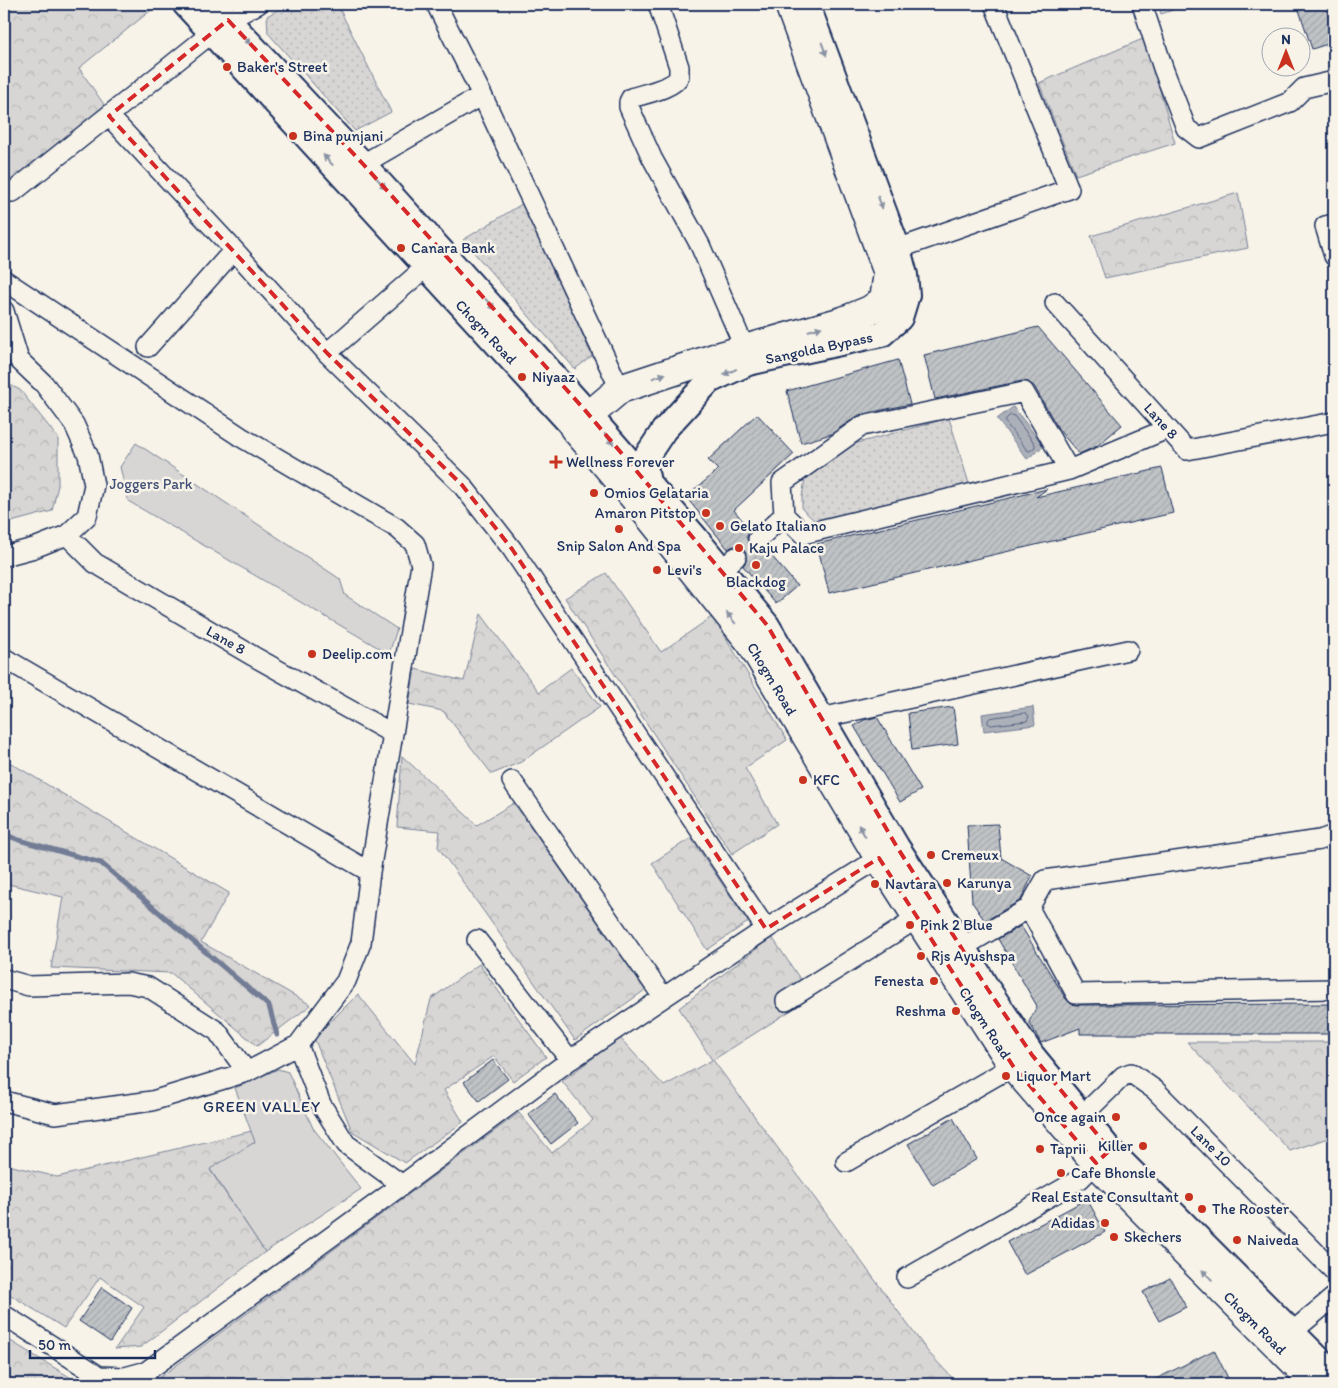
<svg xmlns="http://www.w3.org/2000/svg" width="1338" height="1388" font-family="Itim,sans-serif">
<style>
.grass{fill:url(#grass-dots);stroke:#798299}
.forest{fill:url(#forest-crowns);stroke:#798299}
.park{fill:#d7d6d4;stroke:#798299}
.water{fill:#acb0b9;stroke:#727c95}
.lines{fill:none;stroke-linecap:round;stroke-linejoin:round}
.shore{stroke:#556382;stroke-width:1}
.stream{stroke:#727c95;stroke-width:5}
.building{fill:url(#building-hatch);stroke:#1b2f5e}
.minor-tunnel{stroke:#cbcccc;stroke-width:19;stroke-dasharray:19 9;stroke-linecap:butt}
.minor-casing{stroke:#1b2f5e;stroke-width:22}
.major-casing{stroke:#1b2f5e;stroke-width:28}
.highway-casing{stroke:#1b2f5e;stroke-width:31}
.minor{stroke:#f7f3e8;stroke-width:19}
.major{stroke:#f7f3e8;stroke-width:24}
.highway{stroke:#f7f3e8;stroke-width:28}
.oneway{fill:#8991a3}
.marked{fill:none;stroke:#d62828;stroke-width:4;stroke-dasharray:10 6;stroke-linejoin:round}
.poi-dot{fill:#c8321e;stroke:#f7f3e8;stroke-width:2}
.labels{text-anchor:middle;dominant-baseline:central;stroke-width:5;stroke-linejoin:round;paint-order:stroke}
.poi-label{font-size:15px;fill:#1b2f5e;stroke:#f7f3e8;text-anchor:start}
.street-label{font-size:15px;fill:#1b2f5e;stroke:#f7f3e8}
.park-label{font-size:15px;fill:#415076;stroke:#f7f3e8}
.neighbourhood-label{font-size:16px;letter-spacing:1px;fill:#1b2f5e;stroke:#f7f3e8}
</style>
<defs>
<pattern id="grass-dots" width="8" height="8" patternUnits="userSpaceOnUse" patternTransform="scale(1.25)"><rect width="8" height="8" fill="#d7d6d4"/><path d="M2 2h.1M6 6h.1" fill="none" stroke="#b8b8b8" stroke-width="1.8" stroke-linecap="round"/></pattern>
<pattern id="forest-crowns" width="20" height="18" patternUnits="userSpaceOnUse" patternTransform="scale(1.25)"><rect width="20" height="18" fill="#d7d6d4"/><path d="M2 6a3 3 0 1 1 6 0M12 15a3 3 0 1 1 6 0" fill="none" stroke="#b8b8b8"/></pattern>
<pattern id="building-hatch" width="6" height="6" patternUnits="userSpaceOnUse" patternTransform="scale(1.25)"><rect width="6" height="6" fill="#c0c3c5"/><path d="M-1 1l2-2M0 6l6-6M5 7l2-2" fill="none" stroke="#a4a8ac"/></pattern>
</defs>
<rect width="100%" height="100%" fill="#f7f3e8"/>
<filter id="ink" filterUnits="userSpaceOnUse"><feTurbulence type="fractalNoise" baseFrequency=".02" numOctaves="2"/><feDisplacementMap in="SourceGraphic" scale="10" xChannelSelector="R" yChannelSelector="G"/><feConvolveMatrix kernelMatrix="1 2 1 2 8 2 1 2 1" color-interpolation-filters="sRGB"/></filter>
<g filter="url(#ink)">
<path class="grass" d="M288,4H337L391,112L355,131L268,33L267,16Z
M525,202L592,356L575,369L463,240Z
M949,418L970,487L815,521L802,509V497L805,479L854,444Z"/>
<path class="forest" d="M4,4H153L155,7L79,68L105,106L8,185L4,182Z
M1158,4H1190L1161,14Z
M1145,38L1175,143L1076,175L1039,83Z
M1238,193L1248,248L1105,278L1091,236Z
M4,382L20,390L58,438V485L52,511L4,524Z
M606,573L661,652L713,616L787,740L745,768L777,824L732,854L565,598Z
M481,614L539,692L571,668L600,707L521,762L492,774L443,711L409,704L415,669L464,681Z
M402,756L477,825L514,803L645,990L575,1040L438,847L440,831L397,827Z
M4,759L229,893L201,942L311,1005L257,1046L171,973L51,968L63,897L4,883Z
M691,838L748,922L707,950L652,863Z
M772,937L812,997L713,1060L928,1352L958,1384H151L519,1113L552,1153L593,1120L562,1081L620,1038L664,1086L712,1060L679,1008Z
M479,964L546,1057L513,1081L494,1056L444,1090L463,1122L405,1163L352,1131L314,1038L358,994L415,1064L431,999Z
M1187,1042H1334V1136L1290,1151Z
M252,1131L255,1142L210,1170L265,1252L141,1347L115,1349L144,1307L100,1277L64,1328L4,1291V1164L57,1177Z
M4,1337L81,1384H87H4Z"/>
<path class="park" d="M136,443L340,579L345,595L397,629L389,654L128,501L120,467Z
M278,1069L288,1072L313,1128L361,1189L265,1252L210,1169L255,1142L235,1088Z"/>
<path class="water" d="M1013,407L1044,446L1027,459L997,419Z
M1033,707L1035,725L984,731L982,714Z"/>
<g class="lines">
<path class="shore" d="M1011,415L1014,416L1035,444V447L1030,451L1027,450L1005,422L1006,419Z
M1026,713L1029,716L1027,721L991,725L988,723V720L990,718Z"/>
<path class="stream" d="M4,834L19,840L101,863L269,1006L277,1035"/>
</g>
<path class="building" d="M1297,4H1334V42L1312,49Z
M1038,327L1122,425L1097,446L1079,454L1059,430L1034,386L1028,382L1022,381L935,399L924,355Z
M898,360L910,404L859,415L831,434L801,443L787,391Z
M757,414L794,454L734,510L751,531L747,536V541L749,546L755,550L765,548L797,586L776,604L743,566L747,560V554L745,550L739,546H733L728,549L686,497L718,470L708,460Z
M1162,468L1173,513L829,593L817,544L1047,489L1036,497Z
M953,707L958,744L912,750L908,713Z
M877,717L921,790L900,802L854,726L864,720Z
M998,824L1001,858L1032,876L1021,900L985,921L972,902L967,825Z
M1021,926L1066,999L1071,1004L1076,1005L1334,1004V1034H1080V1028L1041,1043L1029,1022L1037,1006L998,939Z
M493,1060L508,1079L479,1101L464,1082Z
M555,1094L578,1123L551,1144L528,1114Z
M953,1118L977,1159L933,1185L908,1144Z
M1087,1199L1105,1232L1025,1275L1007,1242Z
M1170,1278L1186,1307L1159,1321L1143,1292Z
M102,1287L132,1308L110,1342L79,1321Z
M1214,1350L1231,1384H1146Z"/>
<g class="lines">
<path class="minor-tunnel" d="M736,557L758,539"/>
<g class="minor-casing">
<path id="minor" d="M436,4L482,95
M658,4L679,67C679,69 679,74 679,76C675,88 643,94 631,98L629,102V107L652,158L700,245L745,349
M1142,4L1163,68L1186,128L1199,138L1290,102L1304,88L1334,81
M109,116L234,250L327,353L462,485L512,549L766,929
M363,164L482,95L620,389
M4,192H13L228,20L258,4
M1334,224L1325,226L1334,256
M886,253L1069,189L994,4
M4,280L241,437L397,528L415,544L421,565L370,872L361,943L346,981L298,1045L247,1072L152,1101L55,1114L4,1101
M1055,303L1187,450L1334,422
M4,311L19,360L44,384L74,424L88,455L94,485L87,516L67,535L34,548L4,556
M148,347L234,250
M327,353L426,267
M1069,470L1024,392L862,426L782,483L784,515L803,534L1069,470L1167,429
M67,535L95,563L253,656L393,734
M758,539L784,515
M722,570L736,557
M4,658L370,872
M821,718L1128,650
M512,781L663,997
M1334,835L1320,840L1045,880L1029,908L1076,994L1334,989
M477,940L570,1060
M963,947L1029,908
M4,979L29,986L128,983L148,987L217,1031L247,1072
M786,1001L918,918
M298,1045L321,1104L346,1144L402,1185
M1082,1116L1123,1076L1131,1073L1155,1090L1334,1271
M846,1162L1022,1061
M907,1278L1080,1179L1103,1156
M4,1315L99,1376L125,1377L147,1371L402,1185L570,1060L766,929L889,852
M1292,1332L1334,1297"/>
</g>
<g class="major-casing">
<path id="major" d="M185,4L574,428
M213,4L363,164L584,409L696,538L767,625L897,847L963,947L987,988L1032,1055L1110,1150L1334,1374
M648,483L644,460L664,430L709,381L748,363L882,334L900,318L907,295L905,275L898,249L807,4"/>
</g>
<g class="highway-casing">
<path id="highway" d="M789,4L888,273L884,300L870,310L843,321L714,358L620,389L574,428L632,495L751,643L879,858L1013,1066L1096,1163L1316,1384"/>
</g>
<use href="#minor" class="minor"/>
<use href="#major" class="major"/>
<use href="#highway" class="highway"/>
</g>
<defs><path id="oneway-solid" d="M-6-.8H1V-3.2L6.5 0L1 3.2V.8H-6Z" transform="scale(1.25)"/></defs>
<g class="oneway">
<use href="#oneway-solid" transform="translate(246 39) rotate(47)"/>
<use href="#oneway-solid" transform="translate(824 49) rotate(70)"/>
<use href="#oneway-solid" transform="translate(328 160) rotate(-133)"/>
<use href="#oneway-solid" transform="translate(381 183) rotate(48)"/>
<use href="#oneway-solid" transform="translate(880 202) rotate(70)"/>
<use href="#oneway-solid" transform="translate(490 304) rotate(48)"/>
<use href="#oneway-solid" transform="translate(815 329) rotate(-16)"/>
<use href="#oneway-solid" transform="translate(730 372) rotate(156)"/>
<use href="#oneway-solid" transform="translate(659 376) rotate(-19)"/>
<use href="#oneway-solid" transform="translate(609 439) rotate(49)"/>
<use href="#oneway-solid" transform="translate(731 618) rotate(-129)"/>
<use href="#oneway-solid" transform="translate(862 831) rotate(-121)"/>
<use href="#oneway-solid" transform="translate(1207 1275) rotate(-135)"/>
</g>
</g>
<path class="marked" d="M228,20L363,164L584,409L767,625L897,847L987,988L1032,1055L1110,1150L1096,1163L1013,1066L879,858L766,929L512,549L462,485L327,353L109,116Z"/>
<g class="poi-dot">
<circle cx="227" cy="67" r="5"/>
<circle cx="293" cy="136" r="5"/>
<circle cx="401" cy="248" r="5"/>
<circle cx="522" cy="377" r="5"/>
<path d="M553.5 454.5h5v5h5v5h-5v5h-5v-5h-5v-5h5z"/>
<circle cx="594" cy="493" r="5"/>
<circle cx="706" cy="513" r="5"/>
<circle cx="720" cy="526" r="5"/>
<circle cx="619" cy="529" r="5"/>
<circle cx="739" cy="548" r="5"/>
<circle cx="756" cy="565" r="5"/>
<circle cx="657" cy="570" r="5"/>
<circle cx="312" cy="654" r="5"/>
<circle cx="803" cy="780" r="5"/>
<circle cx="931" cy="855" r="5"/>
<circle cx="947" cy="883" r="5"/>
<circle cx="875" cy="884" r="5"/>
<circle cx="910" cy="925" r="5"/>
<circle cx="921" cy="956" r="5"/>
<circle cx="934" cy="981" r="5"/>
<circle cx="956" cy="1011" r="5"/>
<circle cx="1006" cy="1076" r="5"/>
<circle cx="1116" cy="1117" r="5"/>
<circle cx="1143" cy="1146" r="5"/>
<circle cx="1040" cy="1149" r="5"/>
<circle cx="1061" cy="1173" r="5"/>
<circle cx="1189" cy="1197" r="5"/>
<circle cx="1202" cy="1209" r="5"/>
<circle cx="1105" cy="1223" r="5"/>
<circle cx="1114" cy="1237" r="5"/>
<circle cx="1237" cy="1240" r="5"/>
</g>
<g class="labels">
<g class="poi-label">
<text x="237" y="67">Baker's Street</text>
<text x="303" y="136">Bina punjani</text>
<text x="411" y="248">Canara Bank</text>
<text x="532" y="377">Niyaaz</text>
<text x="566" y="462">Wellness Forever</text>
<text x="604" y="493">Omios Gelataria</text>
<text x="696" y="513" text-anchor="end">Amaron Pitstop</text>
<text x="730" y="526">Gelato Italiano</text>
<text x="619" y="546" text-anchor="middle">Snip Salon And Spa</text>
<text x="749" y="548">Kaju Palace</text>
<text x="667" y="570">Levi's</text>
<text x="756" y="582" text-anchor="middle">Blackdog</text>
<text x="322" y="654">Deelip.com</text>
<text x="813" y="780">KFC</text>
<text x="941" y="855">Cremeux</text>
<text x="957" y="883">Karunya</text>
<text x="885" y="884">Navtara</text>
<text x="920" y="925">Pink 2 Blue</text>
<text x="931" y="956">Rjs Ayushspa</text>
<text x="924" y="981" text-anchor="end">Fenesta</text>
<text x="946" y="1011" text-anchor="end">Reshma</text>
<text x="1016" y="1076">Liquor Mart</text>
<text x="1106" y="1117" text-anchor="end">Once again</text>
<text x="1133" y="1146" text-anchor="end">Killer</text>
<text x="1050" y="1149">Taprii</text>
<text x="1071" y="1173">Cafe Bhonsle</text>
<text x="1179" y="1197" text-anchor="end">Real Estate Consultant</text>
<text x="1212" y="1209">The Rooster</text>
<text x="1095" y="1223" text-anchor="end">Adidas</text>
<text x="1124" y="1237">Skechers</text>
<text x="1247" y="1240">Naiveda</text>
</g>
<g class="street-label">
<text transform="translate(486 332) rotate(47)">Chogm Road</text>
<text transform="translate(819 348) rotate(-12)">Sangolda Bypass</text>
<text transform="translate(1161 421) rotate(48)">Lane 8</text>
<text transform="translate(226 640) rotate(30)">Lane 8</text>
<text transform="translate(772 679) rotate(59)">Chogm Road</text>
<text transform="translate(985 1023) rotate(57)">Chogm Road</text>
<text transform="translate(1211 1146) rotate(45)">Lane 10</text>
<text transform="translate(1255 1323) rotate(45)">Chogm Road</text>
</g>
<g class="park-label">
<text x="151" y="484">Joggers Park</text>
</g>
<g class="neighbourhood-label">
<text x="262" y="1106">GREEN VALLEY</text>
</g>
</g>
<rect width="1338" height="1388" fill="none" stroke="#f7f3e8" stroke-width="20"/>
<rect x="10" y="10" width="1318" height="1368" fill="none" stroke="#1b2f5e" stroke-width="2" filter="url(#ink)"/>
<g transform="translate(1286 52)"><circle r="24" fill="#f7f3e8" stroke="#9fa5b1"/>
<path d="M0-4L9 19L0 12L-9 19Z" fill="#c8321e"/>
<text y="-8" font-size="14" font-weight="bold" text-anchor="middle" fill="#1b2f5e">N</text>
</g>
<path d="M30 1350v8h125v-8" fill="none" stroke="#1b2f5e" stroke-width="2.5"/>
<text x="38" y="1350" font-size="15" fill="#1b2f5e" stroke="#f7f3e8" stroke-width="4" paint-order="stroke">50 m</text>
</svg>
